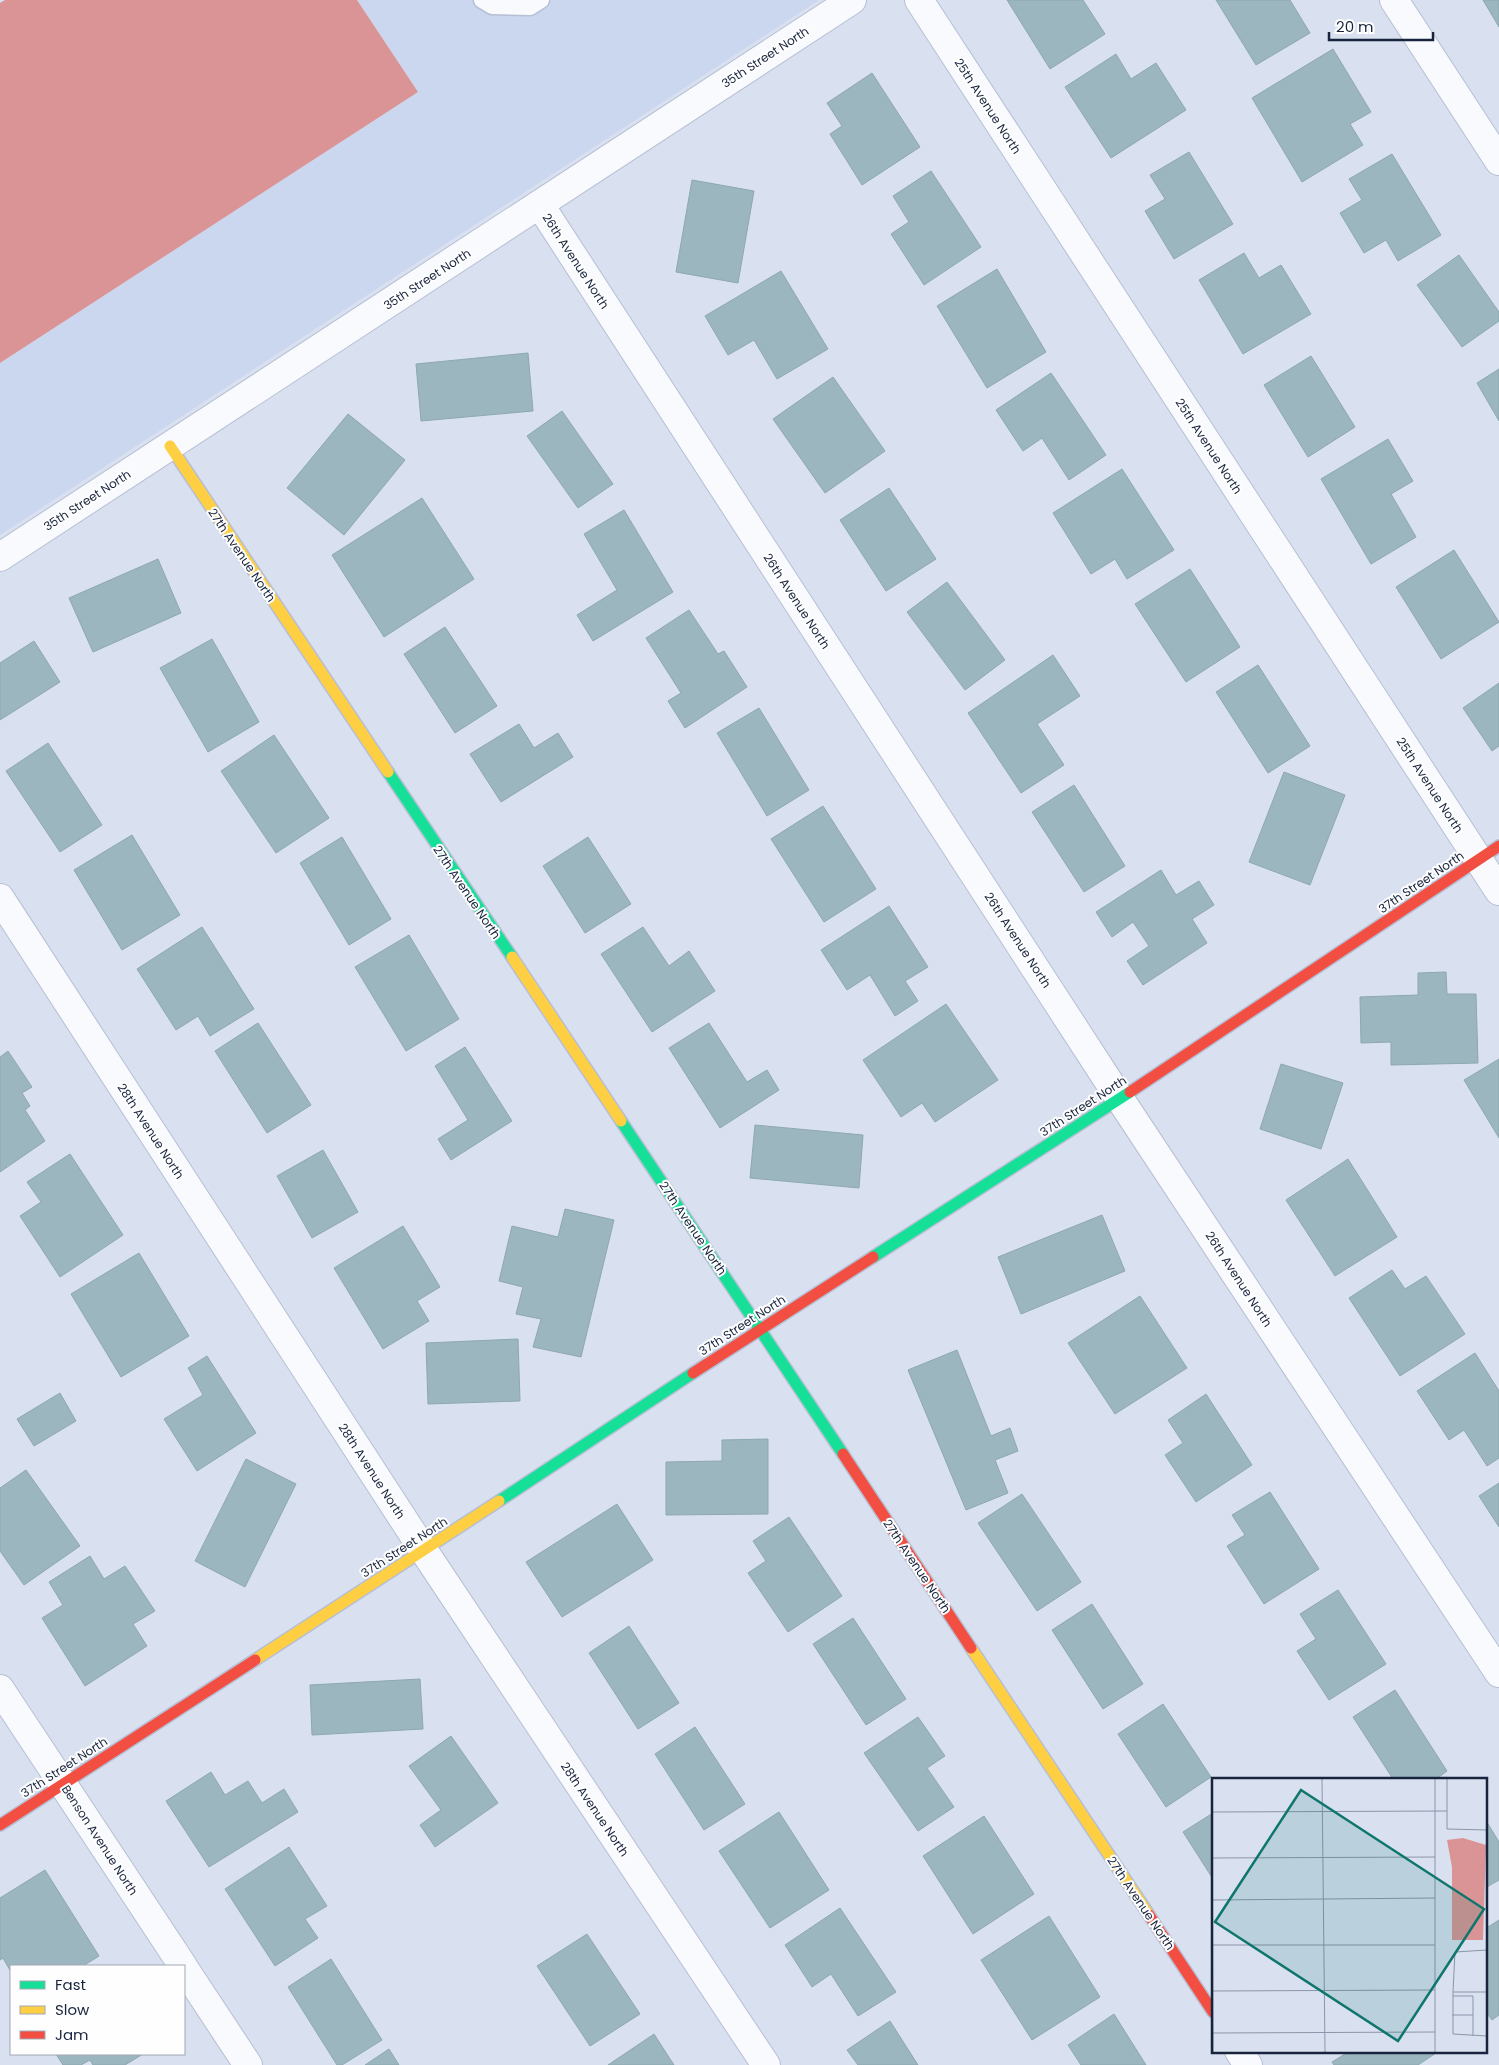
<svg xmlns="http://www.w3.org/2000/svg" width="1499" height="2065" font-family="Poppins,sans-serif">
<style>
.built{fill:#cbd7ef}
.water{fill:#db9495}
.building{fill:#9cb6c0;stroke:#8ca8b1}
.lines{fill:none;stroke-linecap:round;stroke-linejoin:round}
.lane-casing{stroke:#b6bfd4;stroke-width:19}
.street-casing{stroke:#b6bfd4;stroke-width:30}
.fast-casing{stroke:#b6bfd4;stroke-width:14}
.slow-casing{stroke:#b6bfd4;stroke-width:14}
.jam-casing{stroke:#b6bfd4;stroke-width:14}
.lane{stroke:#f9fafd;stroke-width:16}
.street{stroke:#f9fafd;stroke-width:28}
.fast{stroke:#16e098;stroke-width:11}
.slow{stroke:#ffcf43;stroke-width:11}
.jam{stroke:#f24e42;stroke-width:11}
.labels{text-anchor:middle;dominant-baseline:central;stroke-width:4;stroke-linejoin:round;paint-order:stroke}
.street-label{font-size:12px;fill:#18243e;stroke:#fefefe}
.inset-road{fill:none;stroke:#8c95a9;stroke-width:1}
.view{fill:#0f766e;fill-opacity:0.15;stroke:#0f766e;stroke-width:2.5}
.inset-edge{fill:none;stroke:#18243e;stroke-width:2.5}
</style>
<rect width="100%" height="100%" fill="#d9e0f0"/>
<path class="built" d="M357,0H819L0,535V363L418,92Z"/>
<path class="water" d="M5,0H357L418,92L0,363V3Z"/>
<path class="building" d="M1007,0H1083L1105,34L1050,69Z
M1216,0H1290L1310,33L1256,65Z
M1483,0H1499V27Z
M1333,49L1371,112L1350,124L1363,145L1302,182L1252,98Z
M1116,54L1131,79L1156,63L1186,110L1111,158L1065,87Z
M872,73L920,147L862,185L830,134L842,126L827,103Z
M1189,152L1233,224L1174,259L1145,211L1165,199L1150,175Z
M1392,154L1441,235L1398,261L1386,240L1364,253L1340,213L1362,200L1349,179Z
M931,171L981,247L924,285L891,234L909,222L893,196Z
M692,180L754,191L738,283L676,272Z
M1244,253L1259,278L1281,265L1311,314L1243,354L1199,280Z
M1459,255L1499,312V321L1462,347L1417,285Z
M997,269L1046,352L987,388L937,306Z
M781,271L828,349L777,379L754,340L728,355L705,316Z
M528,353L533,411L421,421L416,364Z
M1311,356L1355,427L1308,457L1264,385Z
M1499,369V421L1477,383Z
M1051,373L1106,455L1069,480L1042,438L1023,451L996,410Z
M833,377L885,451L825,493L773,419Z
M562,411L613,484L578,508L527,436Z
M348,414L405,460L344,535L287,488Z
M1388,439L1413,481L1391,494L1416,537L1371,564L1321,479Z
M1122,469L1174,550L1127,579L1115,559L1091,574L1053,513Z
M889,488L936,559L886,591L840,520Z
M422,498L474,579L384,637L332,555Z
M624,510L673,592L593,641L577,615L617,590L584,534Z
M1454,550L1499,622L1441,659L1396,587Z
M158,559L181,613L93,652L69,598Z
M1190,569L1240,647L1186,682L1135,604Z
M947,582L1005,660L965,690L907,612Z
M689,610L718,654L724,651L747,687L685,728L668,701L681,693L646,638Z
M445,627L497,706L455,733L404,654Z
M212,639L259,722L208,752L160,668Z
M34,641L60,682L0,720V663Z
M1053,655L1080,696L1037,724L1064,765L1021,793L968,713Z
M1258,665L1310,746L1268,773L1216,692Z
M1499,683V746L1492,751L1463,708Z
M759,708L809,790L767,816L717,733Z
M519,724L534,748L558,733L573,757L501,802L470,754Z
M274,735L329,818L276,853L221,771Z
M48,743L102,825L60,852L6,771Z
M1284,772L1345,795L1310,885L1249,862Z
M1074,785L1125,866L1084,892L1032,812Z
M823,806L876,889L824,922L771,839Z
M132,835L180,915L122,950L74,870Z
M342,837L391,919L349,945L300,863Z
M588,837L631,904L585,933L543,866Z
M1161,870L1176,895L1199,881L1214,905L1192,919L1207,943L1143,985L1127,961L1149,946L1133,922L1112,937L1096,912Z
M889,906L928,967L905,981L918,1001L895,1016L870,975L847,990L821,950Z
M202,927L254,1009L210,1036L198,1016L176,1030L137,969Z
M643,927L669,966L689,951L715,991L652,1032L601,954Z
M409,935L459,1019L406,1051L355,967Z
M1446,972L1447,994H1476L1478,1063L1391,1065V1042L1361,1043L1360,997L1418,995V973Z
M946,1004L998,1080L935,1122L922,1103L901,1117L863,1060Z
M258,1023L311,1105L267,1133L215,1051Z
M709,1023L747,1082L767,1070L779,1090L720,1128L669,1048Z
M465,1047L512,1121L451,1160L438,1139L468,1120L435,1066Z
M8,1051L32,1087L22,1093L30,1106L25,1110L45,1141L0,1172V1057Z
M1499,1059V1138L1464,1080Z
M1281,1064L1343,1083L1321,1149L1260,1129Z
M755,1125L863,1135L859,1188L750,1178Z
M323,1150L358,1212L312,1238L277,1176Z
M70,1154L123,1235L60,1277L20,1216L41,1202L27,1182Z
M1348,1159L1397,1237L1335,1276L1286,1200Z
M565,1209L614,1220L581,1357L533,1347L541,1319L516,1314L523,1287L499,1281L512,1226L558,1237Z
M1102,1215L1125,1271L1021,1314L998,1257Z
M403,1226L440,1287L417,1301L429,1321L383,1349L334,1268Z
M139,1253L189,1336L121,1377L71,1294Z
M1392,1270L1405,1289L1426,1276L1465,1334L1400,1376L1349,1298Z
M1140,1296L1187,1368L1115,1414L1068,1343Z
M518,1339L520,1401L428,1404L426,1343Z
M957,1350L991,1436L1010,1428L1018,1451L995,1460L1008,1493L966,1510L908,1370Z
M1475,1353L1499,1391V1458L1487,1466L1464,1430L1449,1440L1417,1391Z
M207,1356L256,1433L197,1471L164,1419L203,1395L188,1368Z
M60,1393L76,1421L34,1446L17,1419Z
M1206,1394L1252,1465L1196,1502L1165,1455L1183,1443L1168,1420Z
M768,1439V1514L666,1515V1462L722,1461V1440Z
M246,1459L296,1484L245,1587L195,1561Z
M26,1470L80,1546L24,1585L0,1551V1488Z
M1499,1483V1527L1479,1496Z
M1270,1492L1319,1569L1264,1604L1227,1546L1245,1535L1232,1515Z
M1022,1494L1081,1582L1037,1611L978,1523Z
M617,1504L653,1560L562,1617L526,1562Z
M789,1517L842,1596L788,1632L748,1573L766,1561L753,1541Z
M90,1556L104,1579L125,1566L155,1611L133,1624L147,1646L85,1686L42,1618L63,1605L49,1582Z
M1338,1590L1386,1664L1329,1700L1297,1651L1316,1639L1300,1614Z
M1092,1604L1143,1684L1103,1709L1052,1630Z
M853,1618L906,1699L866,1725L813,1644Z
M629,1626L679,1703L638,1729L589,1653Z
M420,1679L423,1729L312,1735L310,1685Z
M1395,1690L1447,1771L1436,1779H1393L1353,1717Z
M1163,1704L1211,1777L1166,1807L1118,1734Z
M918,1717L945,1756L927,1768L954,1807L918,1831L864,1753Z
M695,1727L745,1804L704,1830L655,1754Z
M451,1736L498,1803L435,1847L420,1825L441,1810L409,1766Z
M211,1772L225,1795L248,1781L262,1803L284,1789L298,1812L209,1867L166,1801Z
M779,1812L829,1890L770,1928L719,1851Z
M1213,1813V1879L1183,1832Z
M984,1816L1034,1894L973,1934L923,1856Z
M1485,1819L1499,1842V1880L1485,1888Z
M289,1847L327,1906L305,1919L318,1938L275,1966L225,1889Z
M45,1870L99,1956L83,1966H41L40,1964L37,1966H11V1972L3,1958L0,1960V1898Z
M840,1908L896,1992L858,2016L831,1974L812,1987L785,1945Z
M1049,1916L1100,1997L1032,2040L981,1960Z
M1499,1920V2015L1492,2020L1485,2010V1929Z
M587,1934L640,2014L590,2046L537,1966Z
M331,1959L382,2040L342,2065H337L288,1987Z
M1114,2014L1146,2065H1081L1068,2045Z
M890,2021L918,2065H858L847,2050Z
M654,2034L674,2065H608Z
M389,2049L399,2065H365Z
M1350,2051H1439L1418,2065H1334L1332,2062Z
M56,2054H143L125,2065H93L90,2060L81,2065H63Z"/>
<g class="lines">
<g class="lane-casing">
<path id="lane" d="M482,0L492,6L530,7L541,0"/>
</g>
<g class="street-casing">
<path id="street" d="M919,0L1499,891
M1394,0L1499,161
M540,205L1120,1099L1499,1673
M0,557L852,0
M0,898L424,1551L766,2065
M0,1689L183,1966
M184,1968L248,2065
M1239,2051L1248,2065"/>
</g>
<g class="fast-casing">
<path id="fast" d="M388,772L512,957
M621,1121L843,1454
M873,1257L1130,1092
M499,1501L693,1373"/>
</g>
<g class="slow-casing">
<path id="slow" d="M170,446L388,772
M512,957L621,1121
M971,1648L1149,1915
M255,1660L499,1501"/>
</g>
<g class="jam-casing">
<path id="jam" d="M1130,1092L1499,846
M693,1373L873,1257
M843,1454L971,1648
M0,1825L255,1660
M1149,1915L1213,2012"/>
</g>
<use href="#lane" class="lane"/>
<use href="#street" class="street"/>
<use href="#fast" class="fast"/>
<use href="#slow" class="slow"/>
<use href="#jam" class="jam"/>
</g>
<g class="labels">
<g class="street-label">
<text transform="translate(765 57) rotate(-33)">35th Street North</text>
<text transform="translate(988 106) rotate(57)">25th Avenue North</text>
<text transform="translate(576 261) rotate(57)">26th Avenue North</text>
<text transform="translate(427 279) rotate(-33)">35th Street North</text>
<text transform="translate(1209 446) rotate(57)">25th Avenue North</text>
<text transform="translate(87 500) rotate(-33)">35th Street North</text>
<text transform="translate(242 555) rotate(56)">27th Avenue North</text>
<text transform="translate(797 601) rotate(57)">26th Avenue North</text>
<text transform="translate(1430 785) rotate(57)">25th Avenue North</text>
<text transform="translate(1421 882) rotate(-34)">37th Street North</text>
<text transform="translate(467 892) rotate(56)">27th Avenue North</text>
<text transform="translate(1018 940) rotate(57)">26th Avenue North</text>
<text transform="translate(1083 1106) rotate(-33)">37th Street North</text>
<text transform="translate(151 1131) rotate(57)">28th Avenue North</text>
<text transform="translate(693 1228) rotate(56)">27th Avenue North</text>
<text transform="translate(1239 1279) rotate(57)">26th Avenue North</text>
<text transform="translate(742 1325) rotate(-33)">37th Street North</text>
<text transform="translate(372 1471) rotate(57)">28th Avenue North</text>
<text transform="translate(404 1547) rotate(-33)">37th Street North</text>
<text transform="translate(917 1566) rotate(56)">27th Avenue North</text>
<text transform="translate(64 1767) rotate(-33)">37th Street North</text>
<text transform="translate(595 1809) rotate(56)">28th Avenue North</text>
<text transform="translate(100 1840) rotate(57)">Benson Avenue North</text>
<text transform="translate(1141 1903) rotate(56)">27th Avenue North</text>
</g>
</g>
<g transform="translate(1212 1778)">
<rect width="275" height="275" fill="#d9e0f0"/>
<path d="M251,60L274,67L271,162H240V89L235,62Z" fill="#db9495"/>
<path class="inset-road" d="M0,1L1,274M110,1L113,274M223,1V274M235,33V51L275,52M0,34L235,33V1M0,80L223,79M0,122L223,120M0,167H223M275,172L243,174L241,214H275M0,213L223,212M241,214V256L275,258M241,218H261V258M240,237H261M0,255L223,254"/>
<path class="view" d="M89,12L272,131L186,263L3,144Z"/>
<rect width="275" height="275" class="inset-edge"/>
</g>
<rect x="10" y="1965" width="175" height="90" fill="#fefefe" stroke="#a2a7b1"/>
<rect x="20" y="1981" width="25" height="8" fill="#16e098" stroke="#a2a7b1"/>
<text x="55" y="1990" font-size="15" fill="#18243e">Fast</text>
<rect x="20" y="2006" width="25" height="8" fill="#ffcf43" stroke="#a2a7b1"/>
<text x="55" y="2015" font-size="15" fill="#18243e">Slow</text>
<rect x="20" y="2031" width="25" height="8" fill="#f24e42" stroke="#a2a7b1"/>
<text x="55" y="2040" font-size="15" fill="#18243e">Jam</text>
<path d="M1329 32v8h104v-8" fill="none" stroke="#18243e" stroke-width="2.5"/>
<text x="1336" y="32" font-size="15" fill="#18243e" stroke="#fefefe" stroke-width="4" paint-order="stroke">20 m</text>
</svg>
